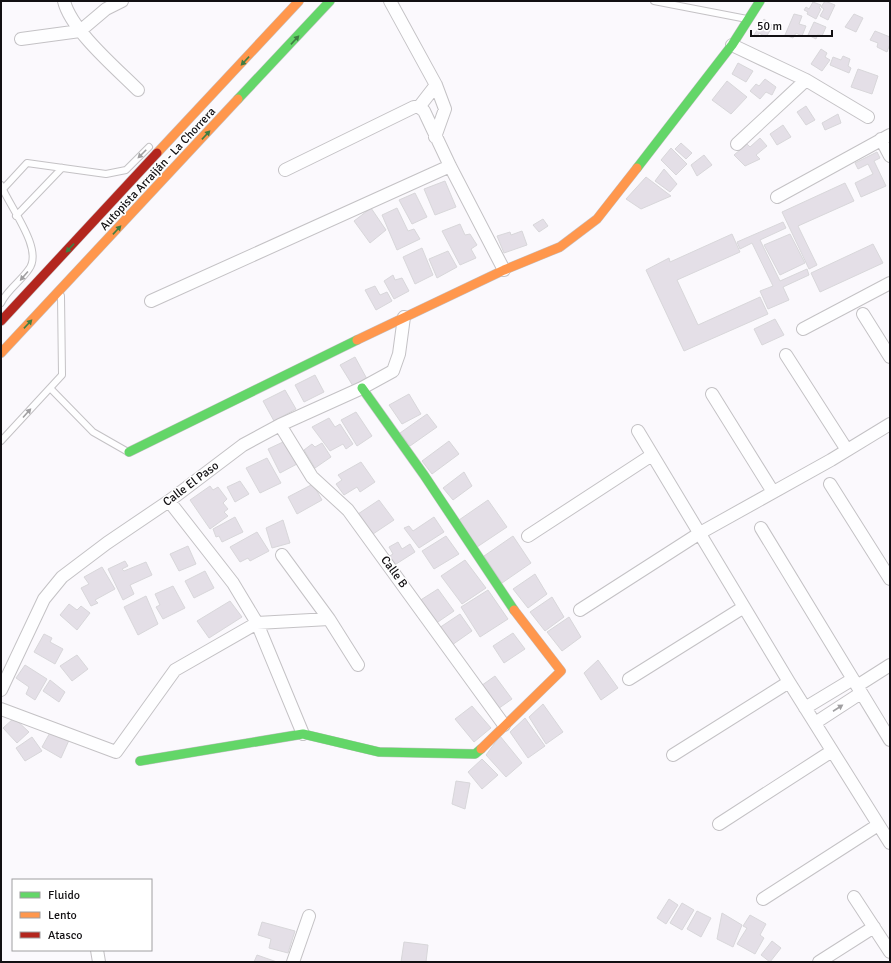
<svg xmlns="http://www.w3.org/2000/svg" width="891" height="963" font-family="Signika,sans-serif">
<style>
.building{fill:#e4dfe7;stroke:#d8d7da}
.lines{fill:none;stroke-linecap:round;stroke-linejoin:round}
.lane-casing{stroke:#c4c2c5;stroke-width:8}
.street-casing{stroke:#c4c2c5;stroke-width:14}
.fast-casing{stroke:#c4c2c5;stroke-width:10}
.slow-casing{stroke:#c4c2c5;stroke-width:10}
.jam-casing{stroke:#c4c2c5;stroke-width:10}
.lane{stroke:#fefeff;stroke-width:6}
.street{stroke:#fefeff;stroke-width:12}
.fast{stroke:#63d668;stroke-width:9}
.slow{stroke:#ff974d;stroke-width:9}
.jam{stroke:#b3261e;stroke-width:9}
.oneway{fill:#3f7d42}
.oneway2{fill:#a09fa1}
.labels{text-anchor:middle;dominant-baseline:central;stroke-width:3;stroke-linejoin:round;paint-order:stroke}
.street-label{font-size:12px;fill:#121013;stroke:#fff}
</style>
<rect width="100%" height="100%" fill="#fbf9fd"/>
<path class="building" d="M825,1L835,5L828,20L820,16L824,9L821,7Z
M813,2L821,5L819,8L821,9L816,19L807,14L808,12L804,10L806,7L809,9Z
M794,14L802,16L799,24L806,26L802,36L796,33L793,38L785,35Z
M854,14L863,18L856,32L845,27Z
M764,19L773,26L766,37L759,33L757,37L754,35Z
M814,22L826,27L822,36L818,34L816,39L808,35Z
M875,31L890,37V44L887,52L877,47L878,43L870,40Z
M821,49L827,53L825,57L830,60L822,71L811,64Z
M843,56L850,59L848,66L851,68L849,73L830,65L833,57L841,60Z
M738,63L753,71L746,82L732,74Z
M858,69L878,76L872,94L851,87Z
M765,79L776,87L772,95L766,92L760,99L750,91L756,84L759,86Z
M727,81L747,97L731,114L712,100Z
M806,106L815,120L806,125L797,112Z
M838,114L841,123L825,130L822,123Z
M783,125L791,137L777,145L770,134Z
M760,138L767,146L756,155L760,159L745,166L734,155L747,144L750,147Z
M681,143L692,153L686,159L675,149Z
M671,148L687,164L676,175L661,160Z
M877,152L880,158L874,161L886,186L861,197L855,183L873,174L868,164L858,169L855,163Z
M704,155L712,165L697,176L691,165Z
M664,169L677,184L670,192L655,181Z
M646,177L671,196L641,209L626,199Z
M445,181L456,207L435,215L424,189Z
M845,183L854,201L798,226L817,265L809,269L782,212Z
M415,193L427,217L412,224L399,200Z
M371,208L386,230L370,243L354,221Z
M397,208L408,231L414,229L420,239L397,250L382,215Z
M543,219L548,226L539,232L533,225Z
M783,222L786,228L760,240L780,281L807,269L809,275L783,287L789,300L768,309L760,291L773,286L752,243L740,249L737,242Z
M460,224L465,235L470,234L477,245L471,249L476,258L460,265L442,231Z
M522,231L527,245L504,253L497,236L510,232L511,235Z
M732,234L740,252L677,280L698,325L760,297L768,314L684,351L646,270L669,258L670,262Z
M790,234L805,263L780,275L764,245Z
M873,244L883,263L820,292L811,273Z
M422,248L433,275L415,284L403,257Z
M448,251L457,267L437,278L429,259Z
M393,275L395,280L402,278L409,291L394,299L384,281Z
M375,286L380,295L387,292L392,301L376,310L365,290Z
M775,319L784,335L762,345L754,329Z
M355,357L367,379L353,386L340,365Z
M315,375L324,392L304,402L295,385Z
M285,390L296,409L274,421L263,401Z
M409,394L421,414L402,424L389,405Z
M356,412L372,436L357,446L341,420Z
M427,414L437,427L410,446L400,433Z
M329,418L335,427L340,424L353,444L346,449L343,444L330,451L312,427Z
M449,441L459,454L432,474L422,461Z
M283,442L297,464L280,473L268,449Z
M322,443L331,457L315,468L304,450L312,444L315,447Z
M267,458L281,483L260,493L246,468Z
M361,462L375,482L360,492L357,487L344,495L336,484L342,480L338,475Z
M464,472L472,486L453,500L443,488Z
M240,481L249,494L235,502L227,487Z
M313,484L322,500L297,514L288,497Z
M210,486L213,490L218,487L227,499L223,503L228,509L224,512L228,516L210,529L190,500Z
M379,500L394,520L373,534L358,514Z
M488,500L507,527L477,547L459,520Z
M235,517L243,532L222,542L219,536L216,537L213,529Z
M434,517L444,532L419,548L404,528L409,526L413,531Z
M283,520L290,543L272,548L266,528Z
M257,532L269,551L250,561L248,558L240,562L230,547Z
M446,536L459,554L434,569L422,551Z
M513,536L531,563L502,583L484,556Z
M398,542L402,549L410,544L415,552L393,566L388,557L393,554L389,547Z
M188,546L196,564L179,571L170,554Z
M465,560L486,588L462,604L441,576Z
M125,561L128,566L122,569L124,571L146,562L152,575L130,585L134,594L123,600L108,569Z
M102,567L115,589L95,600L98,603L91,606L81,588L89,584L84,577Z
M205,571L214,588L194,598L185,581Z
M535,574L547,594L528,608L513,589Z
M173,586L185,608L163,619L156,607L160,605L155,594Z
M438,589L454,611L435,624L419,601Z
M488,590L508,619L480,637L461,607Z
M146,596L158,624L138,635L124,607Z
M552,597L564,617L545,631L530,612Z
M230,601L242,617L209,638L197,621Z
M69,604L77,610L81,606L90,613L77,630L60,615Z
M460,614L472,631L452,645L439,628Z
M569,617L581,637L562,651L547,632Z
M513,633L525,649L504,663L493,646Z
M44,634L52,638L50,642L63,649L55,664L34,652Z
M77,655L88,669L72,681L60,666Z
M598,660L618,688L601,700L584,673Z
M25,665L47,679L35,700L26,694L29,687L16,678Z
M495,676L512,699L495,711L478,688Z
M50,680L65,692L59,702L43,691Z
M543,704L563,732L546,744L529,717Z
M472,706L491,728L474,742L455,719Z
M14,718L29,732L17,743L3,728Z
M525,718L545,746L528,758L510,732Z
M52,729L70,738L61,758L42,747Z
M500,736L522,763L506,777L486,755Z
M32,737L42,751L25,761L16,748Z
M482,759L498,775L482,789L468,772Z
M456,781L470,783L465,809L452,804Z
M669,899L678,905L666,924L657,918Z
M682,903L694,910L682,930L670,923Z
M697,911L711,918L701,937L687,929Z
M722,913L742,925L733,947L717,939Z
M750,915L766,924L760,935L764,938L755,954L737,944L747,928L743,926Z
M262,922L295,931L288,953L269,948L271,939L258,935Z
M772,941L781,948L770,962L761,955Z
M404,942L428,945L426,962H401Z
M257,955L277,962H254Z"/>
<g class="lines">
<g class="lane-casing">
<path id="lane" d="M654,1L747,19
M1,185C9,206 44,249 29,269C21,281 7,290 1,303
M3,189L27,163L106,174L126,170L149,147
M16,216L62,168
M50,388L93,432L128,452
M1,441L62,375L61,296"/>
</g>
<g class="street-casing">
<path id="street" d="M64,1C71,30 116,68 138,90
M390,1L436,85L445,109L435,137
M21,39L80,31L106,9L122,1
M732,45L806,80L868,117
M419,107L436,85
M881,139L890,156
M737,144L806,80
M285,170L414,107H419L424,111L450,166L504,270
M777,197L890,135
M151,301L450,166
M863,314L890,357
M803,329L890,283
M786,355L847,450
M712,394L773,492
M280,425L312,477L348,510L504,725
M638,431L789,682L890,843
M830,484L890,579
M169,501L233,583L257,623L303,734
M761,528L890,740
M528,536L652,455
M282,555L329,619L358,665
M580,610L700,533L831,460L890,424
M629,679L744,607
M857,686L890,665
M1,690L44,599L62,577L107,543L169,501L243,445L280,425L362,388L393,371L399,354L404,317
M805,708L853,679
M1,709L116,752L175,670L257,623L329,619
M815,723L861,693
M673,755L789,682
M719,824L832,751
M854,897L890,952
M763,899L878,825
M97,950L99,962
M293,962L309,916
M819,962L874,927"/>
</g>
<g class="fast-casing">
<path id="fast" d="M238,99L330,1
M637,168L732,45L760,1
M362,388L424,475L514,610
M129,452L357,340
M140,761L303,734L379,752L475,754L481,749"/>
</g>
<g class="slow-casing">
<path id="slow" d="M157,153L299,1
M357,340L504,270L560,247L597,219L637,168
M1,353L238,99
M481,749L561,671L514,610"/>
</g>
<g class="jam-casing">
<path id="jam" d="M1,321L157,153"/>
</g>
<use href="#lane" class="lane"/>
<use href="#street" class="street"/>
<use href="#fast" class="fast"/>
<use href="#slow" class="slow"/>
<use href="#jam" class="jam"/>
</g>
<defs><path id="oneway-solid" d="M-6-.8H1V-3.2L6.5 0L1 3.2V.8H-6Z"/></defs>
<g class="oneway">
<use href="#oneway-solid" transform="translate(295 40) rotate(-47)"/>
<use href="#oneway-solid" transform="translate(245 61) rotate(133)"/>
<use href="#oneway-solid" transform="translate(206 135) rotate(-47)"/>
<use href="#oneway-solid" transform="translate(117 230) rotate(-47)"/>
<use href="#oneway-solid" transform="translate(70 248) rotate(133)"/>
<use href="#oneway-solid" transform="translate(28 324) rotate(-47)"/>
</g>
<g class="oneway2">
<use href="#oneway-solid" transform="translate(142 154) rotate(135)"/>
<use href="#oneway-solid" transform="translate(24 276) rotate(131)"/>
<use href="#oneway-solid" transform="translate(27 413) rotate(-48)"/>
<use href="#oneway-solid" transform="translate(838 708) rotate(-33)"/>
</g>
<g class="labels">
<g class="street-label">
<text transform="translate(158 169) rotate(-47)">Autopista Arraiján - La Chorrera</text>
<text transform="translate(191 484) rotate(-37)">Calle El Paso</text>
<text transform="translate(394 572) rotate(54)">Calle B</text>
</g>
</g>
<rect width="891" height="963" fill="none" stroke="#121013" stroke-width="4"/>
<rect x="12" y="879" width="140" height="72" fill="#ffffff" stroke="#a09fa1"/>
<rect x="20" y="892" width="20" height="6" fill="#63d668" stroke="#a09fa1"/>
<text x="48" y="899" font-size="12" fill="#121013">Fluido</text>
<rect x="20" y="912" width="20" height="6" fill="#ff974d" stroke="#a09fa1"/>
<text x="48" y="919" font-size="12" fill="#121013">Lento</text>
<rect x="20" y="932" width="20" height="6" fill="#b3261e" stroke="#a09fa1"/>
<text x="48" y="939" font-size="12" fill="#121013">Atasco</text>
<path d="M751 30v6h81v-6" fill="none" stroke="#121013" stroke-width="2"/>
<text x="757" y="30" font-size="12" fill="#121013" stroke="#ffffff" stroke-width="3" paint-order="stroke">50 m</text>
</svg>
